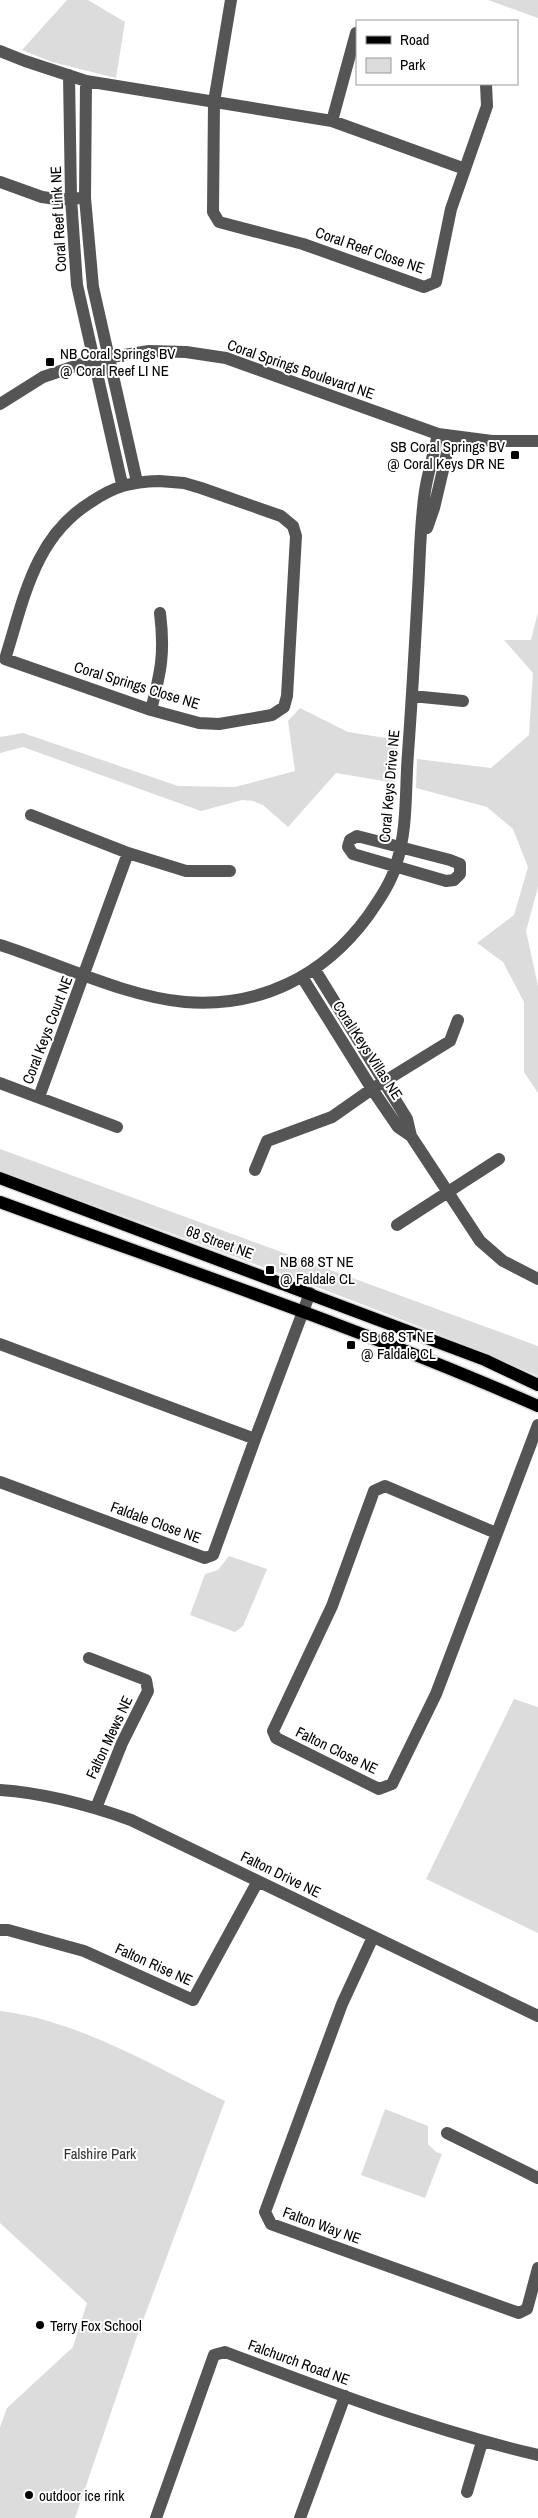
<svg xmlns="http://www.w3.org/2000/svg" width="538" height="2518" font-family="'Archivo Narrow',sans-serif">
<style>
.green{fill:#dcdcdc}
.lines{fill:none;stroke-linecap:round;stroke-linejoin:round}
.major-casing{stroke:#dbdbdb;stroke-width:15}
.minor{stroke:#555;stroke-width:12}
.major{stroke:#000;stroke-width:12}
.poi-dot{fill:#000;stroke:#fff;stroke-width:2}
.labels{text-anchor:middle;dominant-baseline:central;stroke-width:4;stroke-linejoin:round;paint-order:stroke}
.street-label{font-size:15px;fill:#000;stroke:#fff}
.poi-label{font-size:15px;fill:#000;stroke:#fff;text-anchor:start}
.park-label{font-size:15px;fill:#333;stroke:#fff}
</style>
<rect width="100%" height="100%" fill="#fff"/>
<path class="green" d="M67,0H88L125,22L116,78L52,62L22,50Z
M488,0H538V18Z
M538,612V887L526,931L538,986V1093L524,1072V1002L503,962L477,943L514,915L528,867L513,829L487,807L416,788L417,759L491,768L529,735L533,673L504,640H531Z
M300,708L348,732L398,740L395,783L336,773L288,827L263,805L253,801L242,800L201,811L23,747L0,753V737L23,733L178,786L235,787L295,771L288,721Z
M0,1149L538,1346V1376C362,1299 180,1238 0,1171Z
M229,1556L267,1569L243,1626L235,1632L190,1615L205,1574L218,1570Z
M514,1699L538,1707V1933L426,1879Z
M0,2011C78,2020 155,2067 225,2101L136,2339L75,2518H0V2427L7,2408L73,2347L87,2303L0,2223Z
M385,2109L428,2126V2144L436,2152L442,2154L425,2198L361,2175Z"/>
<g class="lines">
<g class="major-casing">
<path id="major" d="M0,1178L485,1360L538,1385
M0,1202C180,1268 363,1329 538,1406"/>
</g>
<path class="minor" d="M231,0L214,102L213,212L219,222L303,244L424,287L436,282L451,209L487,106L486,84
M0,51L25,61L86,81L332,121L465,169
M69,75L71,198L77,285L122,484
M86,81L85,198L93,287L137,482
M332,121L356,33
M0,182L42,197L56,199L80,198
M0,404L43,377L93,360L149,351L186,352L226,358L438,434L492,441H538
M159,481L184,483L201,488L281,516L293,526L296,536L287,696L284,707L272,715L219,724L199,723L151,710L5,659C24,599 34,537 91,502C115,486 130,482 159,481Z
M427,528L434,508L451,436
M412,696L463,701
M151,710C161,671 165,653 160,613
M31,815L128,853L186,871H230
M357,836L450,860L460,864V874L454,880L446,881L353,854L348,847L350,840Z
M0,945C57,963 126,997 185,1002C260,1008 324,976 368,916C379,900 391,883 396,865C408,828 405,790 408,753C412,699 415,644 418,590C420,558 420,524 425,491C428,472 434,453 438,434
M315,970L407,1119L411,1136L480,1241L503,1261L538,1279
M302,977L372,1089L398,1127L411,1136
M0,1083L117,1127
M39,1097L128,853
M255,1170L267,1141L332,1117L372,1089L450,1041L458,1020
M397,1225L499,1159
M0,1344L255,1439L213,1555L205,1558L0,1482
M255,1439L310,1293
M496,1533L385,1486L374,1491L332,1606L273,1731L276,1738L379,1789L392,1784L436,1694L538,1425
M89,1658L146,1680L148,1691L122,1743L96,1808
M0,1790C45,1793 89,1805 131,1820L538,2016
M0,1930H8L84,1951L193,2000L258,1881
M373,1937L342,2004L265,2212L271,2224L519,2313L527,2309L538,2268
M447,2133L538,2178
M467,2492L482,2442
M156,2518L214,2355L225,2352C328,2391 431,2430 538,2455
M300,2518L345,2396"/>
<use href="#major" class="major"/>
</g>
<g class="poi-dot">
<rect x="45" y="357" width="10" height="10" rx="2.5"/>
<rect x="510" y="450" width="10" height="10" rx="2.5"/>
<rect x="265" y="1265" width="10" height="10" rx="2.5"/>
<rect x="346" y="1340" width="10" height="10" rx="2.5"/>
<circle cx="40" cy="2325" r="5"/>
<circle cx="29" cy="2495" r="5"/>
</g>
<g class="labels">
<g class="street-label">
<text transform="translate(58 219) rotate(-93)">Coral Reef Link NE</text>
<text transform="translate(370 250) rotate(19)">Coral Reef Close NE</text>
<text transform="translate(301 369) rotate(19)">Coral Springs Boulevard NE</text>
<text transform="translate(137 685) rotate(17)">Coral Springs Close NE</text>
<text transform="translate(389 786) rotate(-85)">Coral Keys Drive NE</text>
<text transform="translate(47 1030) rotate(-69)">Coral Keys Court NE</text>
<text transform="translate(368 1050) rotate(57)">Coral Keys Villas NE</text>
<text transform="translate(220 1242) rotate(20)">68 Street NE</text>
<text transform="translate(156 1522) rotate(20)">Faldale Close NE</text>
<text transform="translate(109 1737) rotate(-65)">Falton Mews NE</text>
<text transform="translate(337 1750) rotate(26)">Falton Close NE</text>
<text transform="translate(281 1874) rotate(26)">Falton Drive NE</text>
<text transform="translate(154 1964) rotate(24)">Falton Rise NE</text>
<text transform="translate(322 2225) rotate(20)">Falton Way NE</text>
<text transform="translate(299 2362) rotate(20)">Falchurch Road NE</text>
</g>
<g class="poi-label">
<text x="60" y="353">NB Coral Springs BV<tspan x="60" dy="17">@ Coral Reef LI NE</tspan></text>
<text x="505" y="446" text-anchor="end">SB Coral Springs BV<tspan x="505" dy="17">@ Coral Keys DR NE</tspan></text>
<text x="280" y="1261">NB 68 ST NE<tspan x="280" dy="17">@ Faldale CL</tspan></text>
<text x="361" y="1336">SB 68 ST NE<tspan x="361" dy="17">@ Faldale CL</tspan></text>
<text x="50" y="2325">Terry Fox School</text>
<text x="39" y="2495">outdoor ice rink</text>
</g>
<g class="park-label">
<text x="100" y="2153">Falshire Park</text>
</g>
</g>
<rect x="356" y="20" width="162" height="65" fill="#ffffff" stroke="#999999"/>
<rect x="366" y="36" width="25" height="8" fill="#000000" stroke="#999999"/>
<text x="400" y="45" font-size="15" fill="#000000">Road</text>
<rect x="366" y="58" width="25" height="15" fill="#dcdcdc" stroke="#999999"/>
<text x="400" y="70" font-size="15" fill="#000000">Park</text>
</svg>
